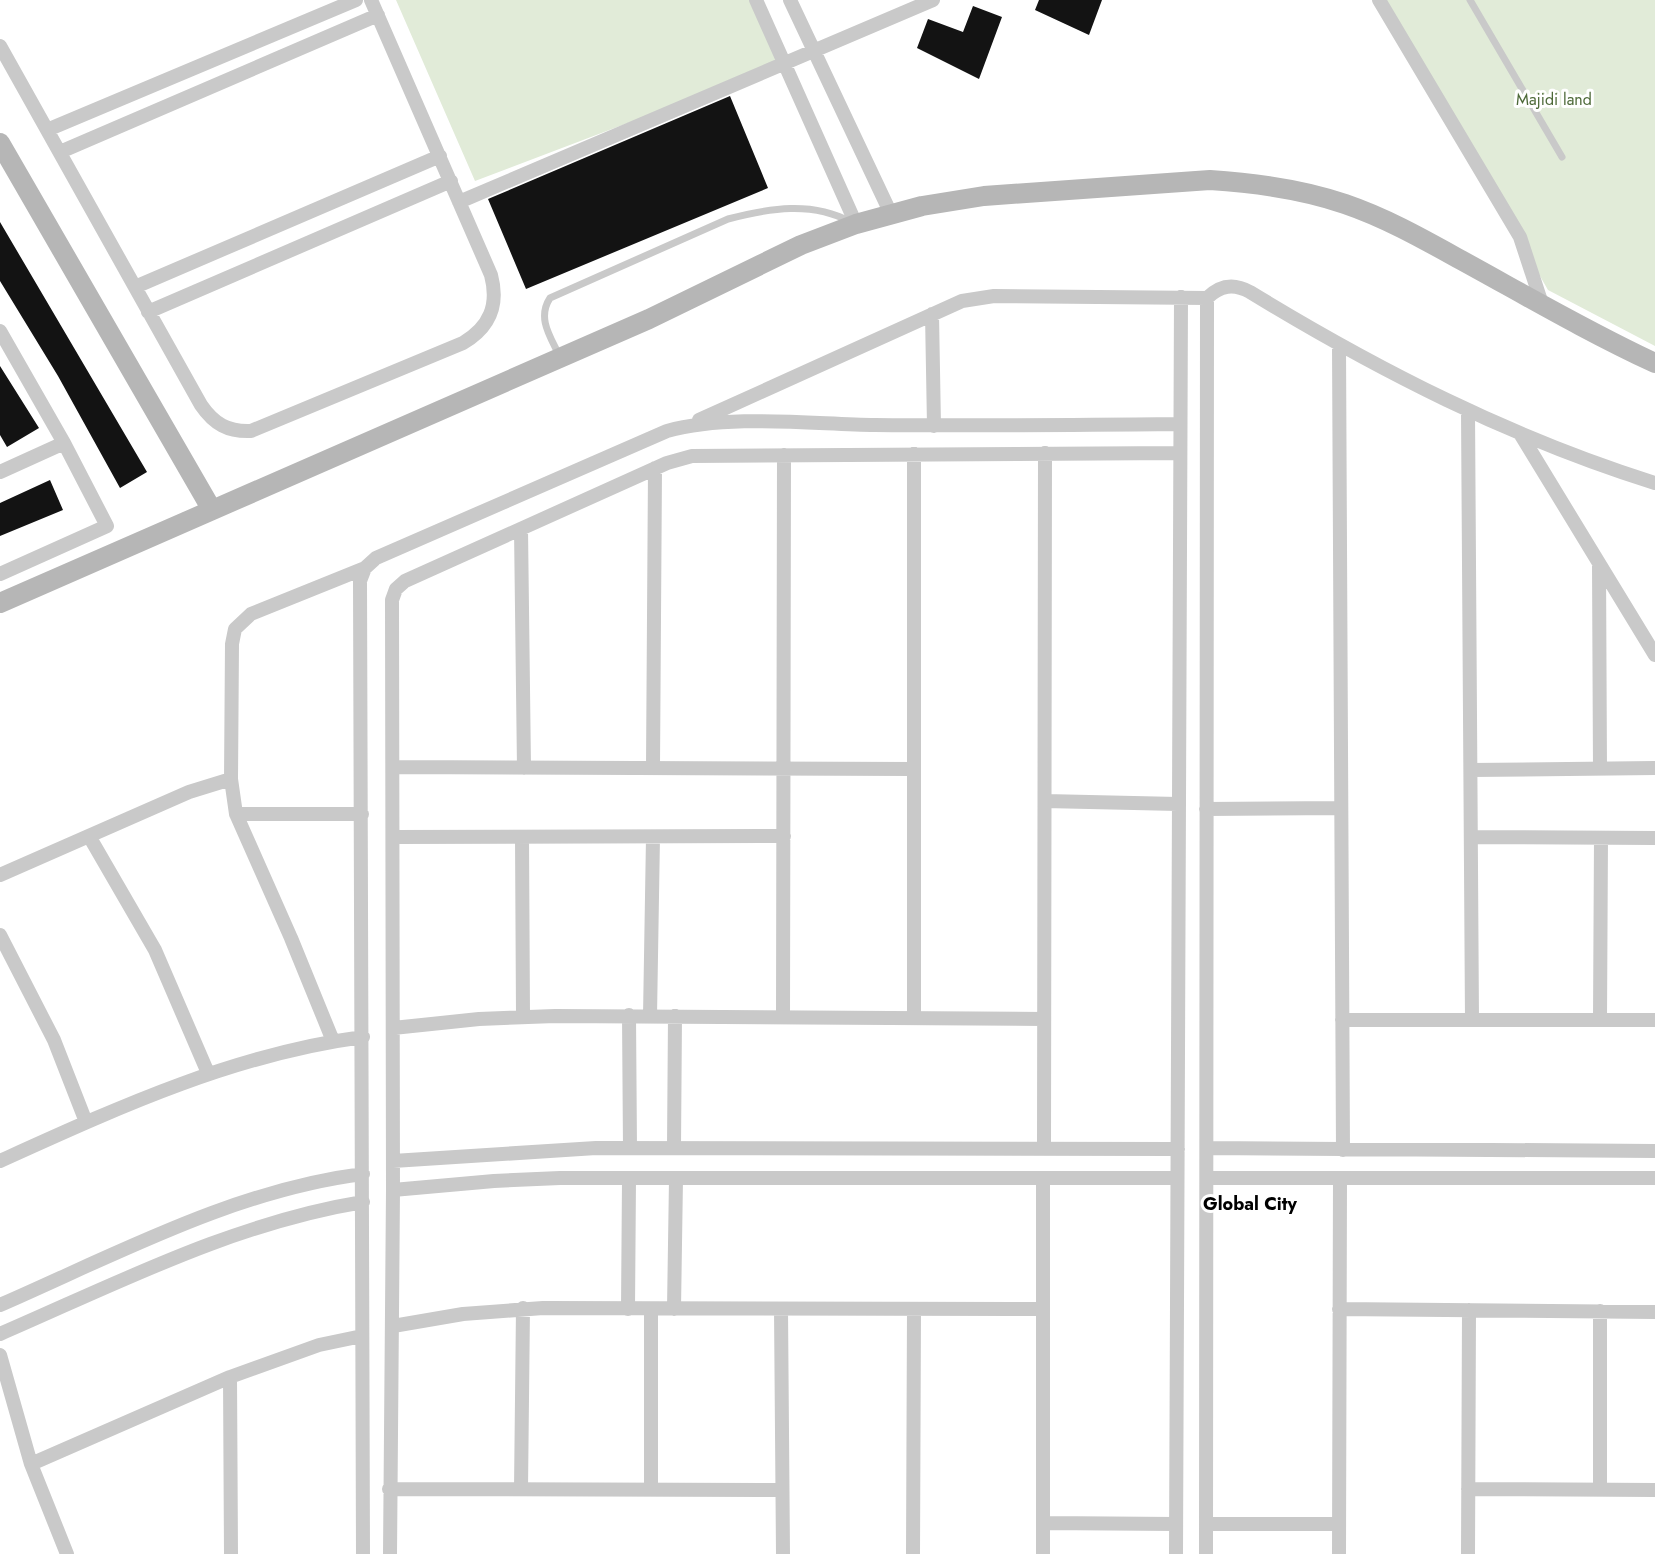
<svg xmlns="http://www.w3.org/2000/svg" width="1655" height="1554" font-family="Jost,sans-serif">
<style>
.green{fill:#e1ebd8}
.building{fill:#131313}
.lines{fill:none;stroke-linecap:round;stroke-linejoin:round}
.lane{stroke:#c9c9c9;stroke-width:7}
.street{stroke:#c9c9c9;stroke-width:14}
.secondary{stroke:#b6b6b6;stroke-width:20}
.labels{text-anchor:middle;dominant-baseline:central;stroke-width:6;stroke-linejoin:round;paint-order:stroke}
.park-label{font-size:16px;fill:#4d6938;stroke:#fff}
.neighbourhood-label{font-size:18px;font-weight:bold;fill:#000;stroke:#fff}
</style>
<rect width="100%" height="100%" fill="#fff"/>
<path class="green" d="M396,0H755L783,64L475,181Z
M1382,0H1655V346L1548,290Z"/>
<path class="building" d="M1039,0H1102L1089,35L1035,10Z
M973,6L1002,17L979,79L917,48L928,19L963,32Z
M730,96L768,188L526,289L488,199Z
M0,222L147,472L120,488L58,376L0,281Z
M0,366L39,428L7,447L0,435Z
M50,480L63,510L0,536V503Z"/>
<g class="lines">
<path class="lane" d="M1470,0L1562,157
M559,355C550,336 537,318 550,298L728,219C770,208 812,201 851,222"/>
<path class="street" d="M756,0L856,224
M790,0L891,214
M1379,0L1520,237L1542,304
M0,46L201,405C214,424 228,432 251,431L463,343C490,327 499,305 491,275L371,0
M47,130L356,0
M60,152L378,15
M459,202L933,0
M135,287L440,156
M148,312L451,181
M932,314L934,426
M0,331L64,443L0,472
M1339,346L1343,1150
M1468,411L1472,1020
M699,420L962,301L994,296L1207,298C1220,285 1234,283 1250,292C1378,370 1511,438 1655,483
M1521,435L1655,655
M914,454V1017
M521,529L524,768
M1599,564L1600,769
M0,574L107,526L64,443
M393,767L914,769
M653,767L655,468
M1471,770L1655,768
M1045,801L1178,804
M1206,809L1341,808
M236,814H362
M89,836L155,950L208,1073
M393,837L784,836
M522,837L523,1016
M1471,837L1655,838
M0,875L189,792L231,779
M0,935L54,1040L86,1122
M629,1015L630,1148
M650,1016L653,837
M783,1017L784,455
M1342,1020H1655
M1600,1020L1601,838
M393,1028L479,1019L555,1016L1044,1019
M333,1041L291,938L236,814L231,779L232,644L235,629L251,614L365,568
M674,1147L675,1016
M1044,1148L1045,453
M1207,1148L1655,1151
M0,1161C117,1108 234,1054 363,1037
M393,1161L596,1148L1178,1149
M1207,1178H1655
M393,1190L494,1181L560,1178H1177
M0,1305C117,1254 235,1190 363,1174
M628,1309L629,1179
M674,1309L676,1179
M781,1309L783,1554
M1339,1309L1655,1312
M1600,1311V1489
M393,1326L463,1314L543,1308L1043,1309
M0,1334C118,1283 234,1223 363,1202
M0,1355L31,1464L67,1554
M230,1377L231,1554
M31,1464L230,1377L319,1345L362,1336
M389,1489L782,1490
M521,1489L523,1308
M1468,1489L1655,1490
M651,1490V1309
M1043,1523L1176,1524
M1206,1524H1339
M363,1554L360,581L365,568L376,558L667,431C729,414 810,424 875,425C977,426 1079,425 1180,424
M390,1554L393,1190L392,600L396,589L405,581L667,463L692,456L1180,453
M913,1554L914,1309
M1043,1554V1178
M1176,1554L1181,297
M1206,1554L1207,298
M1339,1554L1340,1178
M1468,1554L1469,1310"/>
<path class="secondary" d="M0,143L212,510
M0,603L649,319L801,245L856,224L922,206L984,196L1210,180C1256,183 1302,189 1345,204C1386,218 1423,239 1461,260C1525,295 1588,332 1655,363"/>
</g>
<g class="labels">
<g class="park-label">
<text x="1554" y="99">Majidi land</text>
</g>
<g class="neighbourhood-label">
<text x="1250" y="1204">Global City</text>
</g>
</g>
</svg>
